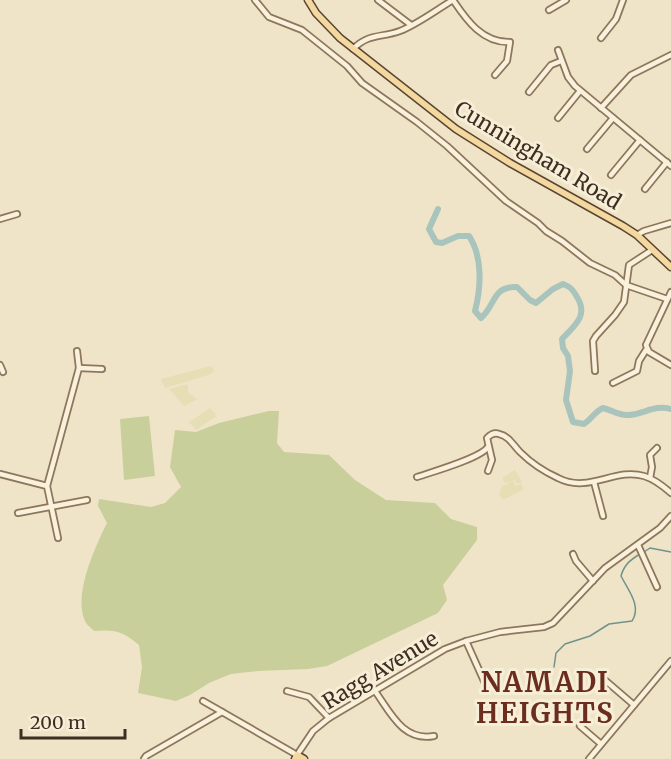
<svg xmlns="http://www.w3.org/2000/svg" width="671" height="759" viewBox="0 0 671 759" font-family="Merriweather,serif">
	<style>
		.farmland { fill: #e6deb5 }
		.green { fill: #c9cf9b }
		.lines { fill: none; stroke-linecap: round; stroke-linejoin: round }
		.stream { stroke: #6f938a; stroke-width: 1.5 }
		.river { stroke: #a9c4bc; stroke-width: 6 }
		.minor-casing { stroke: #8d765c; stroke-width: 8 }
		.major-casing { stroke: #5b4430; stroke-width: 9 }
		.minor { stroke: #faf1dc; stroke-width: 4.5 }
		.major { stroke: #f3d9a0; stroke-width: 6 }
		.labels { text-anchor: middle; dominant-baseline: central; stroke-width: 6; stroke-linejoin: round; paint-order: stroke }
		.street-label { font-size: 21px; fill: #3d2e20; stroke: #f7eed8 }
		.district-label { font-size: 27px; font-weight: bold; letter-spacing: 1.5px; fill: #6b2e1e; stroke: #f7eed8 }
	</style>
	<rect width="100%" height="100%" fill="#f0e4c8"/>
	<!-- farmland -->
	<g class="farmland">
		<polygon points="211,366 215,371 209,375 165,388 161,379"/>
		<polygon points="188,384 188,392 197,399 184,406 169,389"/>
		<polygon points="210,408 217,416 196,430 189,422"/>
		<polygon points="515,470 522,482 517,484 514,479 513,480 516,486 521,484 524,489 503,500 499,495 501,487 512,481 505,483 502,478"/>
	</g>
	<!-- green -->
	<g class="green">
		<path d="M269,411H279L277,443L284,452L329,455L355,480L386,500L435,503L451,519L477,527V540L443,585L447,600L438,613L327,666L308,669L258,671L231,674L209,683L190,695L176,701L138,693L142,667L139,645C124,632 115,629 94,631C91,628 86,624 85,621C73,595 95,547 107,523L98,506L99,499L151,507L165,503L181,487L170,467L175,430L196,432L219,423Z"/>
		<polygon points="149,416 155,476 124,480 120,419"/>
	</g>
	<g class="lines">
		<!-- stream -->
		<g class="stream">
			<polyline points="644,552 650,548 671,552"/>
			<path d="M554,667L556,653L565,644L590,636L609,624L632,621C642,606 628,590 621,576C624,565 630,560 640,554"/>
		</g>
		<!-- river -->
		<path class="river" d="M438,209L429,229L436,242L442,243L458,236H469C483,257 481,288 475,311L481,318C496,305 492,286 517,287L530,300L536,303L553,289L563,284C571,287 573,290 577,297C589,316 574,326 562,339L563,348L568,356L570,371L566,400L573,422L584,424C592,419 594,412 603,408C612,410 617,415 627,415C643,415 654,404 671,409"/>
		<!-- minor casing -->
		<g class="minor-casing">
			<g id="minor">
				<polyline points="255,0 269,17 302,30 347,66 362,83 417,122 447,146 506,201 538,223 546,231 562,241 590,263 615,275 626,285 667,299"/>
				<polyline points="378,0 411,25"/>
				<path d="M453,0C467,21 483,43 510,42L507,61L495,75"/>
				<polyline points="549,10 566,0"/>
				<polyline points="601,38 616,19 623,0"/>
				<path d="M353,49C369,33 381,38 400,31C418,24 436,10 453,0"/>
				<polyline points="558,50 568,77 575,86 671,166"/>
				<polyline points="529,92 551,65 561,61"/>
				<polyline points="601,108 631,75 671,55"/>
				<polyline points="558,118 580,91"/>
				<polyline points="587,149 613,118"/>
				<polyline points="611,175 640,140"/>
				<polyline points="645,189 667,162"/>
				<polyline points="0,219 17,214"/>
				<polyline points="637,235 644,231 671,223"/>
				<polyline points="671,292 646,345 649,352 671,365"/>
				<polyline points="0,365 3,372"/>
				<polyline points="79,368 102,369"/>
				<polyline points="595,371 593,341 596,336 615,315 624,302 629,265 652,250"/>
				<polyline points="613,383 637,371 639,361 646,350"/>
				<path d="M488,471L492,460L487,438C490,435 494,432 499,434C509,436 513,445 520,452C530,462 545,472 558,478C589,494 615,467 644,476C654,479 663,486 671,493"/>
				<polyline points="0,474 47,486"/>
				<path d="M417,477C432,472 481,458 488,447"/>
				<polyline points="650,478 652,467 650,455 657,448"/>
				<polyline points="594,482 603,516"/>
				<polyline points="18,513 87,500"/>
				<polyline points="58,538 47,486 79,368 77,351"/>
				<polyline points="638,545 657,587"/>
				<polyline points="573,554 576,561 593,581"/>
				<polyline points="466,641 488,690"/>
				<polyline points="606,681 634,705"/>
				<polyline points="287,691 309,697 329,718"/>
				<path d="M375,691C390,712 403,742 434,736"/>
				<polyline points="203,701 297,755 313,731 329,718 445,649 466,641 500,632 544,627 553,623 605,568 660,528 671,516"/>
				<polyline points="580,726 601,744"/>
				<polyline points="144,759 146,756 222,712"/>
				<polyline points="589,759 671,661"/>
			</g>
		</g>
		<!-- major casing -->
		<g class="major-casing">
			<g id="major">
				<polyline points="308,0 316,13 340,38 456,129 510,163 623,226 637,235 671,267"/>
				<polyline points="295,759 297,755 304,759"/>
			</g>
		</g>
		<!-- minor -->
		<use href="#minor" class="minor"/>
		<!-- major -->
		<use href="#major" class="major"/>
	</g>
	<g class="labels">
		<!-- street labels -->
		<g class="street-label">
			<text transform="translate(538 155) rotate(31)">Cunningham Road</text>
			<text transform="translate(380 670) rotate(-31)">Ragg Avenue</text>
		</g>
		<!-- district labels -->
		<g class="district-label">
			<text x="545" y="682">NAMADI<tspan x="545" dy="31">HEIGHTS</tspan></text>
		</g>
	</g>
	<!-- scale -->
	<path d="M21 729v9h104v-9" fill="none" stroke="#3d2e20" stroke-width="3"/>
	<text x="30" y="729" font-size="18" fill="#3d2e20" stroke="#f7eed8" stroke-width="4.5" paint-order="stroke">200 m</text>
</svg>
